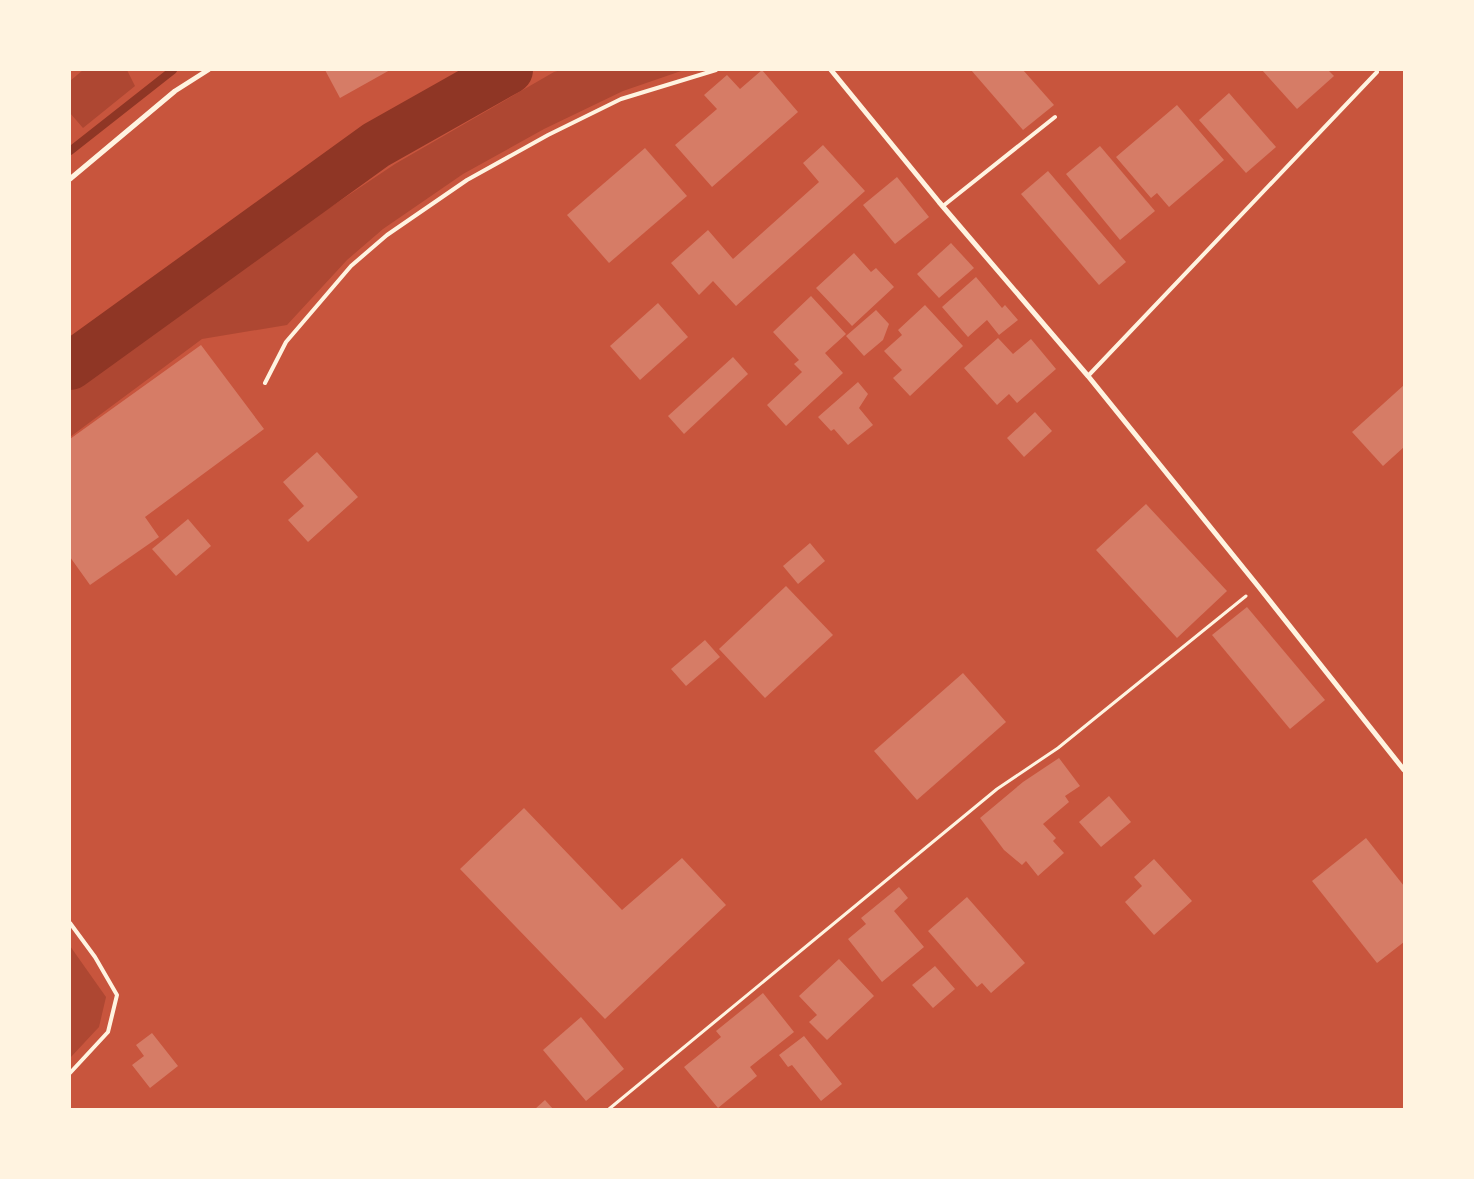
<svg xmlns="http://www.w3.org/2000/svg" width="1474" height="1179" viewBox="0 0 1474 1179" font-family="'Alegreya Sans',sans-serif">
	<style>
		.green { fill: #ae4732 }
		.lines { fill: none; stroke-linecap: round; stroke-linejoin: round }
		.stream { stroke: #8f3625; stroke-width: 8 }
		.river { stroke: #8f3625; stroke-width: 48 }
		.building { fill: #d67c66 }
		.path { stroke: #fff3e0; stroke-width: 3 }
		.service { stroke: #fff3e0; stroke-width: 4 }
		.minor { stroke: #fff3e0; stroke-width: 5 }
	</style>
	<rect width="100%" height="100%" fill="#c8553d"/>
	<!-- green -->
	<g class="green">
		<polygon points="83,70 127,70 135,86 83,128 70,113 70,81"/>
		<polygon points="561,70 684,70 623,91 544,129 463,174 383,229 347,260 287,325 202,339 70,437 70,389 208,289 395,164 554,72"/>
		<polygon points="70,946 106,997 99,1027 70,1058"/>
	</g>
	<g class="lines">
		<!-- stream -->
		<polyline class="stream" points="70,151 173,70"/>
		<!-- river -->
		<polyline class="river" points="70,366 376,145 509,70"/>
	</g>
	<!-- building -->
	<g class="building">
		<polygon points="325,70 390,70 340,98"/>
		<polygon points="762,70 798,112 712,187 675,145 717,109 704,95 727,75 740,89"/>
		<polygon points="971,70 1023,70 1054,105 1023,130"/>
		<polygon points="1262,70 1328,70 1334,76 1297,109"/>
		<polygon points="1229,93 1276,147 1246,173 1199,120"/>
		<polygon points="1177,105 1224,160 1169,207 1157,193 1151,198 1116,157"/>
		<polygon points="823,145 865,191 736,306 713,281 699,295 671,263 708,230 733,259 819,182 803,163"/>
		<polygon points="1100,146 1155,211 1120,240 1066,174"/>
		<polygon points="645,148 687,196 609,263 567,215"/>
		<polygon points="1048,171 1126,262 1099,285 1021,194"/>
		<polygon points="897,177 929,217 895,244 863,205"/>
		<polygon points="951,243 974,268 939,298 917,274"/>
		<polygon points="854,253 871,272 876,268 894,287 852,326 816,288"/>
		<polygon points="976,277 1002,308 1005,305 1018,320 999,335 987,320 968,337 942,307"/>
		<polygon points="811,296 846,334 825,353 843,373 786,426 767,405 802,372 794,364 799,360 773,332"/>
		<polygon points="658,303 688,337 640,380 610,346"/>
		<polygon points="925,305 963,346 910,396 893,378 902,370 884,351 902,335 898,330"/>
		<polygon points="876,310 889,324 883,340 864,356 846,336"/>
		<polygon points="998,338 1013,354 1031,339 1056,369 1017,403 1009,394 997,405 964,368"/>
		<polygon points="201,345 264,429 145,517 159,537 90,585 70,557 70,439"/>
		<polygon points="733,357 748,374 684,434 668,416"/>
		<polygon points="858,382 868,394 859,408 873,425 848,445 834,429 831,431 818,417"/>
		<polygon points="1404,385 1404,447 1383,466 1352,432"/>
		<polygon points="1035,412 1052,431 1024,457 1007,438"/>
		<polygon points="317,452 358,497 308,542 288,520 304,506 283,482"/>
		<polygon points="1146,504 1227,591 1177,638 1096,550"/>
		<polygon points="188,519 211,546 176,576 152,549"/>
		<polygon points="810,543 825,561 798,584 783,566"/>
		<polygon points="786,586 833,635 765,698 719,649"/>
		<polygon points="1247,607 1325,700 1290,729 1212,635"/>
		<polygon points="705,640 720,657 686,686 671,669"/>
		<polygon points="963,673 1006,722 917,800 874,751"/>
		<polygon points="1059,758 1080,786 1065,796 1069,802 1043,824 1056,838 1053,841 1064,853 1038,876 1026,861 1022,865 1004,850 980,818 1023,782"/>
		<polygon points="1109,796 1131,822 1101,847 1079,822"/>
		<polygon points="524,808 622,910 682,858 726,905 605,1019 460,869"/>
		<polygon points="1366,838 1404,886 1404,942 1377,963 1312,881"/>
		<polygon points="1154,859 1192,901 1154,935 1125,902 1142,886 1134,877"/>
		<polygon points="899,887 908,898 894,911 924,947 882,982 848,939 866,924 861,918"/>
		<polygon points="967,897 1025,963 991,993 982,983 977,987 928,931"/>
		<polygon points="839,959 874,996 827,1040 809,1022 817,1015 799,996"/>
		<polygon points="935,966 955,989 933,1008 912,985"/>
		<polygon points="763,993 794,1032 750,1067 757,1076 718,1108 684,1067 721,1037 716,1031"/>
		<polygon points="581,1017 624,1069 586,1101 543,1050"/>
		<polygon points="152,1033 178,1066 150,1088 132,1065 144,1056 136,1045"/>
		<polygon points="804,1036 842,1084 821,1101 792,1065 788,1067 779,1055"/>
		<polygon points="545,1100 553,1109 535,1109"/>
	</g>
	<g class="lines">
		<!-- path -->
		<polyline class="path" points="609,1109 997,789 1058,748 1246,596"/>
		<!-- service -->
		<g class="service">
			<polyline points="943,206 1055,117"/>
			<polyline points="1088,376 1377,72"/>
			<polyline points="265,383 286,342 351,266 387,235 467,180 548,135 621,99 716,70"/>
			<polyline points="70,923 95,957 117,995 108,1032 70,1073"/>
		</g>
		<!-- minor -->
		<g class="minor">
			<polyline points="831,70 939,202 1088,376 1258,586 1404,770"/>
			<polyline points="70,179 175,91 208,70"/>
		</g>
	</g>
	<!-- border -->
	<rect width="1474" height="1179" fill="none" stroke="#fff3e0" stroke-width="142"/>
</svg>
